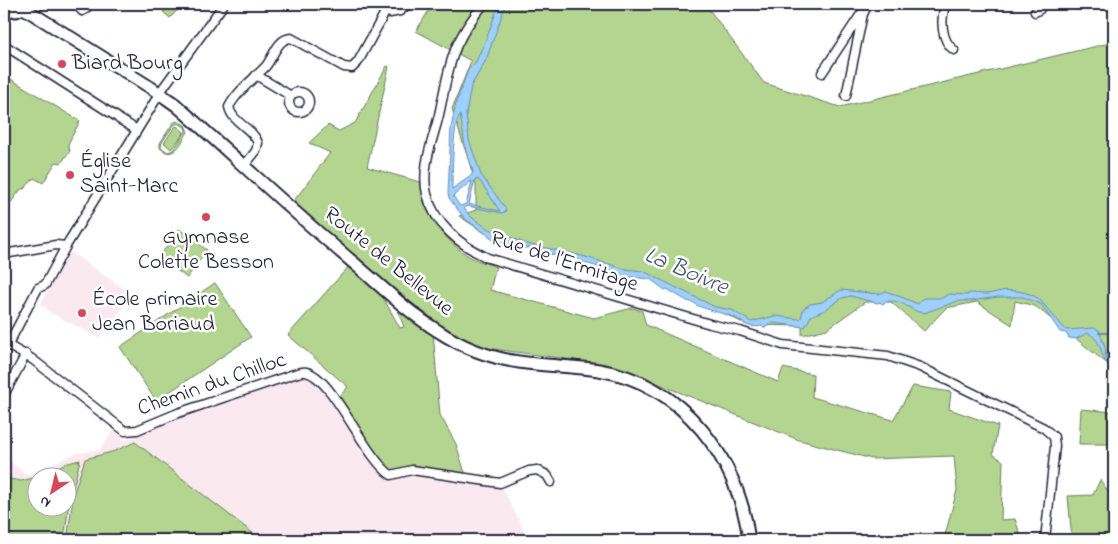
<svg xmlns="http://www.w3.org/2000/svg" width="1118" height="544" viewBox="0 0 1118 544" font-family="'Indie Flower',sans-serif">
	<style>
		.built { fill: #faeaf0; fill-rule: evenodd }
		.green { fill: #b3d58f; stroke: #6a7c65; fill-rule: evenodd }
		.water { fill: #9dd0fb; stroke: #6c8aae; fill-rule: evenodd }
		.lines { fill: none; stroke-linecap: round; stroke-linejoin: round }
		.stream { stroke: #6c8aae; stroke-width: 2 }
		.street-casing { stroke: #22223b; stroke-width: 11 }
		.secondary-casing { stroke: #22223b; stroke-width: 15 }
		.street { stroke: #fff; stroke-width: 8 }
		.secondary { stroke: #fff; stroke-width: 11 }
		.poi-dot { fill: #d1495b; stroke: #fff; stroke-width: 2 }
		.labels { text-anchor: middle; dominant-baseline: central; stroke-width: 5; stroke-linejoin: round; paint-order: stroke }
		.poi-label { font-size: 22px; fill: #22223b; stroke: #fff; text-anchor: start }
		.street-label { font-size: 22px; fill: #22223b; stroke: #fff }
		.water-label { font-size: 24px; font-style: italic; fill: #475675; stroke: #fff }
	</style>
	<rect width="100%" height="100%" fill="#fff"/>
	<filter id="ink" filterUnits="userSpaceOnUse"><feTurbulence type="fractalNoise" baseFrequency=".02" numOctaves="2"/><feDisplacementMap in="SourceGraphic" scale="10" xChannelSelector="R" yChannelSelector="G"/><feConvolveMatrix kernelMatrix="1 2 1 2 8 2 1 2 1" color-interpolation-filters="sRGB"/></filter>
	<g filter="url(#ink)">
		<!-- built -->
		<g class="built">
			<polygon points="69,251 133,295 99,338 47,311 48,309 40,305"/>
			<path d="M301,377L317,382L388,480L421,475L503,489L527,536L526,540H4V455L26,475L77,453L99,450L114,430L125,440L181,416ZM38,476H68V506H38Z"/>
		</g>
		<!-- green -->
		<g class="green">
			<polygon points="170,4 183,4 170,18 163,12"/>
			<polygon points="433,4 705,4 764,83 840,107 1114,42 1114,369 1035,306 1015,301 1012,325 977,302 946,308 924,331 891,302 865,302 827,329 802,335 802,326 747,325 644,273 494,239 459,216 476,210 476,184 452,109 471,61 416,31"/>
			<path d="M387,66L389,67L367,167L420,182C428,211 442,239 467,255C476,261 487,263 496,267L490,290L594,318L632,308L642,311L646,325L778,382L783,368L813,374L812,397L893,420L913,386L951,392L949,409L998,426L993,454L1003,461L1001,520L1015,519L1022,540H964L945,535L957,490L954,456L872,459L799,440L661,385L597,363L486,348L453,335L432,320L440,415L456,444L466,476L417,466L398,473L383,465L337,399L348,387L288,335L350,265L380,292L400,328L404,327L388,285L293,202L330,153L309,143L328,125L339,131L355,123Z"/>
			<polygon points="4,75 80,121 68,144 70,151 61,163 56,162 43,183 34,178 24,189 21,189 9,205 4,201"/>
			<path d="M177,121L185,125L188,132C181,143 174,161 160,148V143L173,123ZM178,123L185,127L186,131L173,150L168,152L161,147L162,142L174,125Z"/>
			<polygon points="177,126 183,131 184,133 171,149 164,143 175,127"/>
			<polygon points="179,229 207,250 187,278 159,257"/>
			<polygon points="215,283 251,337 156,401 120,347"/>
			<polygon points="1081,409 1114,412 1114,444 1079,444"/>
			<polygon points="135,442 262,540 67,540 74,492 85,459 115,451"/>
			<polygon points="80,460 68,509 64,540 4,540 4,478 21,481 37,477 38,506 68,506 68,476 38,476 64,464"/>
			<polygon points="1100,480 1114,499 1114,540 1072,540 1068,496 1093,495"/>
		</g>
		<!-- water -->
		<path class="water" d="M499,4H506L486,60L471,86L466,114L469,140L481,175L506,209L505,212L502,213L467,206L464,208L470,216L487,228L527,244L579,255L625,269L643,271L715,307L732,310L751,322L775,316L798,319L801,318L803,309L810,304L822,302L841,290L879,294L886,291L918,304L923,298H942L949,294L968,295L969,293C975,293 980,294 985,294C991,294 995,292 1001,291C1011,289 1030,292 1039,299L1066,330L1094,328L1099,330L1105,347L1106,359L1114,364V369C1098,362 1105,339 1087,333L1076,339L1069,338L1066,333L1060,332L1041,304L1023,297H998L971,301H958L924,313C909,312 899,294 882,304L880,302L877,303L851,296L842,298L825,310L811,316L805,327L773,323L769,324L765,328L763,326C744,329 745,321 731,316C719,312 707,310 696,305L695,303L687,301L667,289L665,290L650,279L619,276L608,270L582,262L576,258L549,254L530,248H518L499,243L464,218L449,198L448,193L451,128L456,103L468,70L475,63L485,42ZM460,115L465,145L473,172L471,176L452,189C452,175 453,123 460,115ZM477,179L480,181L500,211L469,204L475,180ZM472,181L466,204L460,206L453,196Z"/>
		<g class="lines">
			<!-- stream -->
			<polyline class="stream" points="1099,333 1114,333"/>
			<!-- street casing -->
			<g class="street-casing">
				<g id="street">
					<polyline points="76,4 82,11 86,9 87,4"/>
					<polyline points="376,4 390,13 400,11 408,4"/>
					<path d="M484,4C473,17 464,30 457,45C447,68 444,94 438,119C432,142 421,169 427,194C434,224 461,246 488,258L710,324L740,331L783,345L888,356L920,367L1044,428L1054,437L1055,446L1045,540"/>
					<path d="M946,4C940,18 941,41 954,50"/>
					<polyline points="164,5 166,4"/>
					<polyline points="1035,12 1040,9 1037,4"/>
					<polyline points="4,21 11,9"/>
					<polyline points="4,45 117,117"/>
					<polyline points="822,73 861,14"/>
					<polyline points="256,75 291,96"/>
					<circle cx="299" cy="102" r="10"/>
					<polyline points="846,96 863,14 868,4"/>
					<polyline points="119,119 137,130"/>
					<path d="M244,166L256,151L258,143C253,128 232,123 229,107C237,91 254,79 266,66C274,56 277,39 291,38L344,67L352,68L358,62L388,7"/>
					<polyline points="4,254 56,245 66,246"/>
					<path d="M4,343L32,359L125,431L137,430L178,413L291,375C296,374 301,371 306,372C333,377 364,457 391,475L412,470L500,483L529,471L537,470L547,475L551,482"/>
					<polyline points="8,345 38,288 45,285 66,246 163,88 224,4"/>
					<polyline points="4,395 26,354"/>
				</g>
			</g>
			<!-- secondary casing -->
			<g class="secondary-casing">
				<g id="secondary">
					<polyline points="8,4 11,9 16,11 21,9 24,4"/>
					<path d="M22,7L153,89L176,105C236,158 294,213 355,264C382,287 408,312 438,331C462,347 491,358 519,362C546,366 572,366 599,370C683,384 739,459 749,540"/>
				</g>
			</g>
			<!-- street -->
			<use href="#street" class="street"/>
			<!-- secondary -->
			<use href="#secondary" class="secondary"/>
		</g>
	</g>
	<!-- markers -->
	<g class="poi-dot">
		<circle cx="62" cy="64" r="5"/>
		<circle cx="70" cy="175" r="5"/>
		<circle cx="206" cy="217" r="5"/>
		<circle cx="82" cy="313" r="5"/>
	</g>
	<g class="labels">
		<!-- poi labels -->
		<g class="poi-label">
			<text x="72" y="64">Biard Bourg</text>
			<text x="80" y="162">Église<tspan x="80" dy="25">Saint-Marc</tspan></text>
			<text x="206" y="238" text-anchor="middle">Gymnase<tspan x="206" dy="25">Colette Besson</tspan></text>
			<text x="92" y="300">École primaire<tspan x="92" dy="25">Jean Boriaud</tspan></text>
		</g>
		<!-- street labels -->
		<g class="street-label">
			<text transform="translate(388 262) rotate(39)">Route de Bellevue</text>
			<text transform="translate(564 262) rotate(18)">Rue de l’Ermitage</text>
			<text transform="translate(212 385) rotate(-19)">Chemin du Chilloc</text>
		</g>
		<!-- water labels -->
		<g class="water-label">
			<text transform="translate(686 272) rotate(23)">La Boivre</text>
		</g>
	</g>
	<!-- margin -->
	<rect width="1118" height="544" fill="none" stroke="#fff" stroke-width="20"/>
	<rect x="10" y="10" width="1098" height="524" fill="none" stroke="#22223b" stroke-width="2" filter="url(#ink)"/>
	<!-- north arrow -->
	<g transform="translate(52 492) rotate(215)"><circle r="24" fill="#ffffff" stroke="#a7a7b1"/>
	<path d="M0-4L9 19L0 12L-9 19Z" fill="#d1495b"/>
	<text y="-8" font-size="14" font-weight="bold" text-anchor="middle" fill="#22223b">N</text>
	</g>
</svg>
